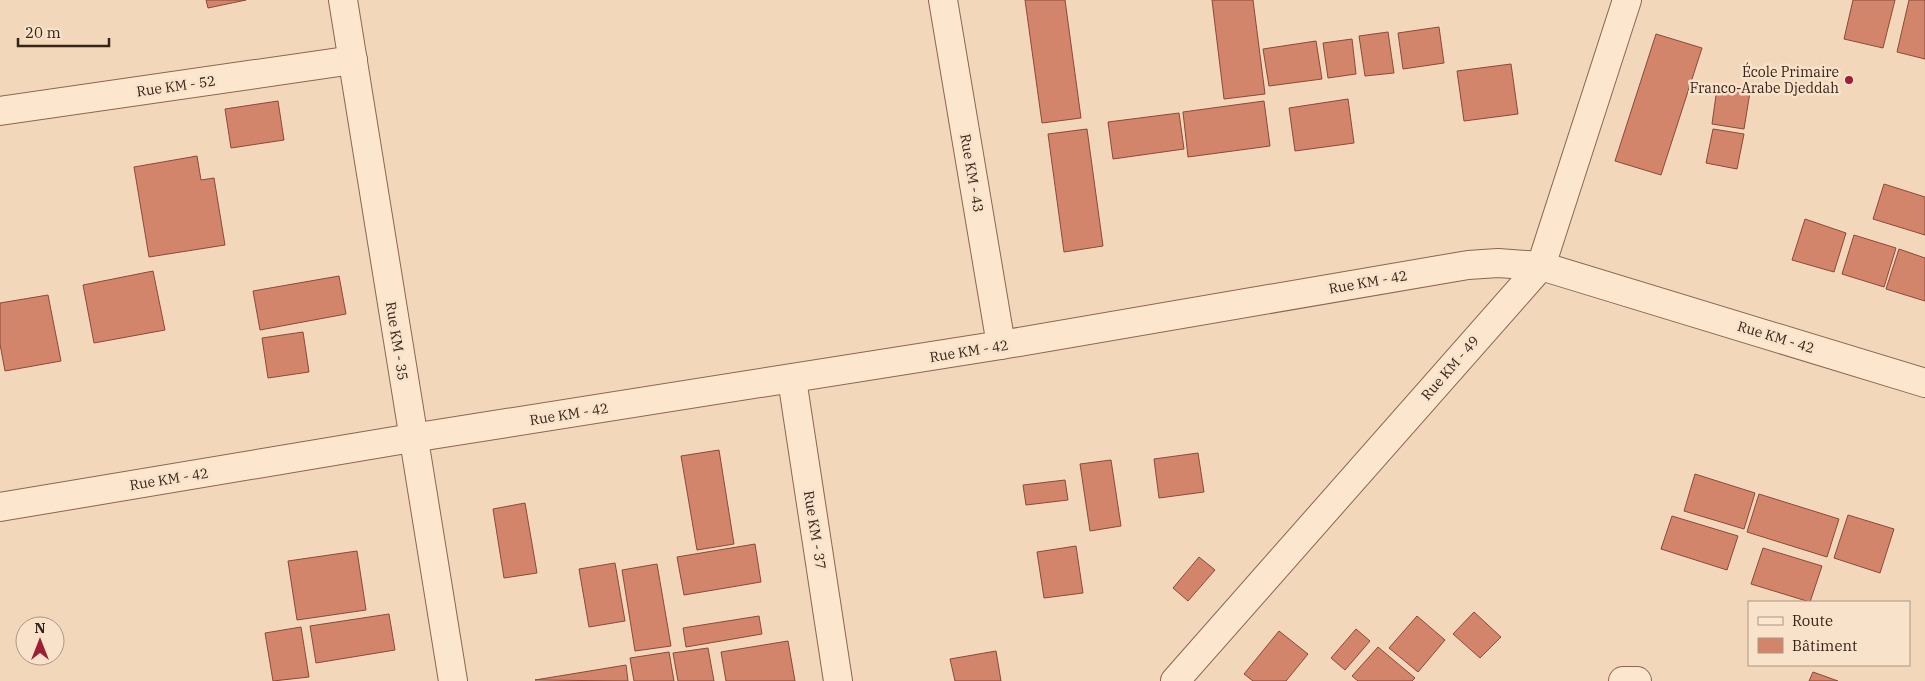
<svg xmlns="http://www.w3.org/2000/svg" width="1925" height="681" viewBox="0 0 1925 681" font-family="'IBM Plex Serif',serif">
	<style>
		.building { fill: #d3856c; stroke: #8b4937 }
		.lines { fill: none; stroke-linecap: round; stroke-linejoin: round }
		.minor-casing { stroke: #8a6653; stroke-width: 30 }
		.minor { stroke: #fce6ce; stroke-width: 28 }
		.poi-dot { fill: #9e1e35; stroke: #f8e3ca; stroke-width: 2 }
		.labels { text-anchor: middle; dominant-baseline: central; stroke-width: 5; stroke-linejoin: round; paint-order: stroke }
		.poi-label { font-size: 14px; fill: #37231a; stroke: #f8e3ca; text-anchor: end }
		.street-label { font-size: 14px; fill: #37231a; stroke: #f8e3ca }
	</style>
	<rect width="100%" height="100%" fill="#f2d7ba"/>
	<!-- building -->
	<g class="building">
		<polygon points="206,0 246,0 208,8"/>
		<polygon points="1025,0 1065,0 1081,118 1042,123"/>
		<polygon points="1212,0 1253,0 1265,94 1224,99"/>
		<polygon points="1853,0 1895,0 1883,48 1844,39"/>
		<polygon points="1909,0 1925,0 1925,59 1897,52"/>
		<polygon points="1439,27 1444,63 1403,69 1398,33"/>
		<polygon points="1388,32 1394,73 1365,76 1359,36"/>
		<polygon points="1656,34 1702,48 1661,175 1615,161"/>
		<polygon points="1352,39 1356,74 1328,78 1323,43"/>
		<polygon points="1316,41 1322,79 1269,86 1263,49"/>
		<polygon points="1511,64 1518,114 1464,121 1457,71"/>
		<polygon points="1717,88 1750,92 1744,129 1712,124"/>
		<polygon points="1348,99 1354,143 1295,151 1289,108"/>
		<polygon points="278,101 284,140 231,148 225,109"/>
		<polygon points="1264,101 1270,146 1188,157 1183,112"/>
		<polygon points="1179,113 1184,149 1113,159 1108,122"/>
		<polygon points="1087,129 1103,246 1064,252 1048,134"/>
		<polygon points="1713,129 1744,134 1737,169 1706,163"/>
		<polygon points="197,156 201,180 214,178 225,245 149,257 134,167"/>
		<polygon points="1884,184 1925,197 1925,235 1873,219"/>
		<polygon points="1805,219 1846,233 1834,272 1792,260"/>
		<polygon points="1854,235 1896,248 1884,287 1842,274"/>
		<polygon points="1899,249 1925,258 1925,301 1886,289"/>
		<polygon points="153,271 165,330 94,343 83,285"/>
		<polygon points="339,276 346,314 260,330 253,291"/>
		<polygon points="48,295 61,361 5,371 0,344 0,303"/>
		<polygon points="303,332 309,372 268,378 262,338"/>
		<polygon points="719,450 734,544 697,550 681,456"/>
		<polygon points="1198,453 1204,492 1159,498 1154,459"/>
		<polygon points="1111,460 1121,526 1090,531 1080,464"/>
		<polygon points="1695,474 1755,493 1744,529 1684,511"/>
		<polygon points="1065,480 1068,500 1026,505 1023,485"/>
		<polygon points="1759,494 1839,519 1827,557 1747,532"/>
		<polygon points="525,503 537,573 504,578 493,509"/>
		<polygon points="1848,515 1894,529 1880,573 1834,558"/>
		<polygon points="1672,516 1738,536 1727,570 1661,549"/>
		<polygon points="755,544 761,582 684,595 677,557"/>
		<polygon points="1076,546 1083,593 1044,598 1037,552"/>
		<polygon points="1763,548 1822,566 1810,602 1751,584"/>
		<polygon points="357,551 366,610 297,620 288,561"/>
		<polygon points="1199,557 1215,570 1188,601 1173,588"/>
		<polygon points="615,563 625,621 589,627 579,569"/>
		<polygon points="657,564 671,646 635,651 622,570"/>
		<polygon points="1474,612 1501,637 1480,658 1453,634"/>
		<polygon points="389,614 395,650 316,663 310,626"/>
		<polygon points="759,616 762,634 686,647 683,628"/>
		<polygon points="1417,616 1445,640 1418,672 1389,648"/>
		<polygon points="301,627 309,677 273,681 265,633"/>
		<polygon points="1356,629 1370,641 1345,670 1331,658"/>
		<polygon points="1279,631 1308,654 1286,681 1253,681 1244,674"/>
		<polygon points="788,641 795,681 726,681 721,652"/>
		<polygon points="1378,647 1415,678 1412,681 1358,681 1352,676"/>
		<polygon points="708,648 714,681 678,681 673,653"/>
		<polygon points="996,651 1001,681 955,681 950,659"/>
		<polygon points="669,652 674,681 634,681 630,658"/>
		<polygon points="626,665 628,681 535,680"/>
		<polygon points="1813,672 1838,681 1809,681"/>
	</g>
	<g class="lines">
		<!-- minor casing -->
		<g class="minor-casing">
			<g id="minor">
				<polyline points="343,0 453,681"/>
				<polyline points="943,0 1001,345"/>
				<polyline points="0,111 353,60"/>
				<polyline points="792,379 838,681"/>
				<polyline points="0,507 412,438 1001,345 1468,265 1498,263 1541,266 1925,383"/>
				<polyline points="1175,681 1541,266 1627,0"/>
				<polyline points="1623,681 1637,681"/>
			</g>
		</g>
		<!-- minor -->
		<use href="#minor" class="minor"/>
	</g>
	<!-- markers -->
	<circle class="poi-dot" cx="1849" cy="80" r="5"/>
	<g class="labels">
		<!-- poi labels -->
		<g class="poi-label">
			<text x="1839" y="72">École Primaire<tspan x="1839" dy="16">Franco-Arabe Djeddah</tspan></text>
		</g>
		<!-- street labels -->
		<g class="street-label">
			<text transform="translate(176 86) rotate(-8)">Rue KM - 52</text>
			<text transform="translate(972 173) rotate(80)">Rue KM - 43</text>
			<text transform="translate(1368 282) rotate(-10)">Rue KM - 42</text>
			<text transform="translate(1776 337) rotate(17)">Rue KM - 42</text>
			<text transform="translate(397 341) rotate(81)">Rue KM - 35</text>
			<text transform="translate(969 351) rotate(-9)">Rue KM - 42</text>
			<text transform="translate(1450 368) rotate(-49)">Rue KM - 49</text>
			<text transform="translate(569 414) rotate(-9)">Rue KM - 42</text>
			<text transform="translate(169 479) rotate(-9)">Rue KM - 42</text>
			<text transform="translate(815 530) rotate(81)">Rue KM - 37</text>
		</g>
	</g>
	<!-- legend -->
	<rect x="1748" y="601" width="162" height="65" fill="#f8e3ca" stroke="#ab9684"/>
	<rect x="1758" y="617" width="25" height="8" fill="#fce6ce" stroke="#ab9684"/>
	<text x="1792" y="626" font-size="15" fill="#37231a">Route</text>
	<rect x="1758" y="638" width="25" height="15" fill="#d3856c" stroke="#ab9684"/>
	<text x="1792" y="651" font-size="15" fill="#37231a">Bâtiment</text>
	<!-- north arrow -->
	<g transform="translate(40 641)"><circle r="24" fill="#f8e3ca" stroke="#ab9684"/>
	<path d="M0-4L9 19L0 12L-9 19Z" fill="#9e1e35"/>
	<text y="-8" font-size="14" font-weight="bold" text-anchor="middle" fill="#37231a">N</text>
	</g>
	<!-- scale -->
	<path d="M18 38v8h91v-8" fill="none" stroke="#37231a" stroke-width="2.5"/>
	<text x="25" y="38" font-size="15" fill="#37231a" stroke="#f8e3ca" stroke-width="4" paint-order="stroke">20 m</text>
</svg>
